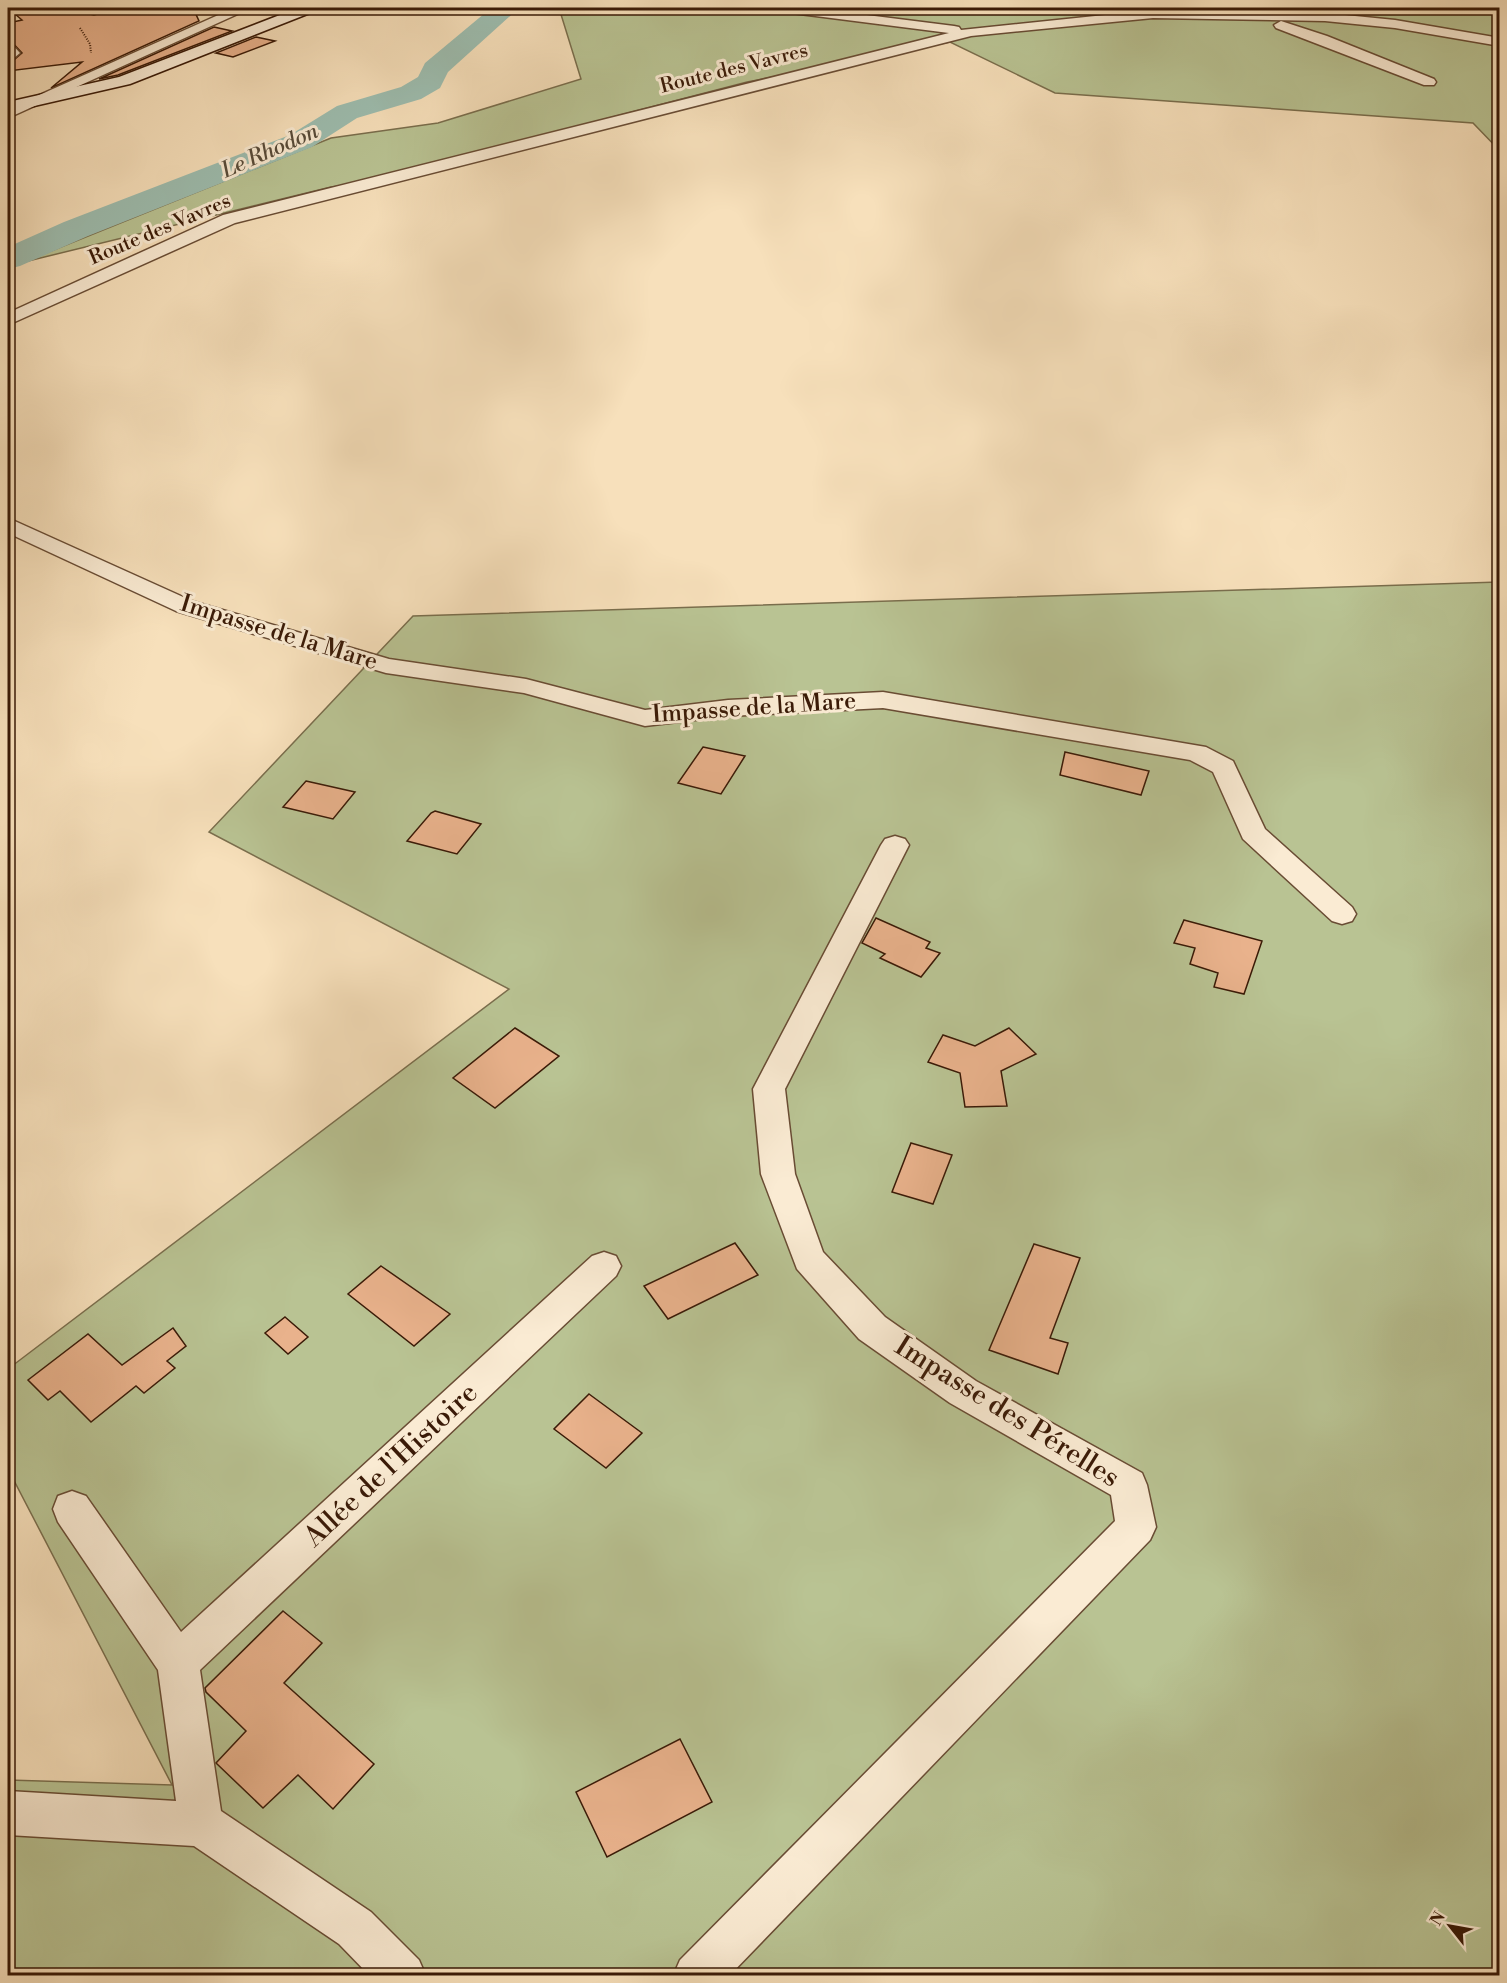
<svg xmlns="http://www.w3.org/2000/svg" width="1507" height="1983" viewBox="0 0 1507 1983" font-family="'Libre Bodoni',serif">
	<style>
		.green { fill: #b9c393; stroke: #7a6e4d; stroke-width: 1.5 }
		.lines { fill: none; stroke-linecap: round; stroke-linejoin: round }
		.river { fill: #9dbdaf; fill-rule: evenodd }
		.building { fill: #e9b28c; stroke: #3a1a07; stroke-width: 1.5 }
		.service-casing { stroke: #694c34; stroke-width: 3 }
		.minor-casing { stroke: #694c34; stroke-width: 3 }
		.secondary-casing { stroke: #3a1a07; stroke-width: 3 }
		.path { stroke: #3a1a07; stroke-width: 2; stroke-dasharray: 1 1.5; stroke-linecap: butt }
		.service { fill: #faebd3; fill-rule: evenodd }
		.minor { fill: #faebd3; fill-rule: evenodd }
		.secondary { fill: #faebd3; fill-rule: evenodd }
		.labels { text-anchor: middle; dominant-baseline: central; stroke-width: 6; stroke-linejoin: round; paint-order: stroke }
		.far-street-label { font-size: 20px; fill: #3a1a07; stroke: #faebd3 }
		.far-water-label { font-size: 22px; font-style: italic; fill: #584b39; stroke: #faebd3 }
		.street-label { font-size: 24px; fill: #3a1a07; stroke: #faebd3 }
		.near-street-label { font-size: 28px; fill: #3a1a07; stroke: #faebd3 }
	</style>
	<rect width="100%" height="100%" fill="#f7e0bb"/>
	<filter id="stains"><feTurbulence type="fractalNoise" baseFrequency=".00333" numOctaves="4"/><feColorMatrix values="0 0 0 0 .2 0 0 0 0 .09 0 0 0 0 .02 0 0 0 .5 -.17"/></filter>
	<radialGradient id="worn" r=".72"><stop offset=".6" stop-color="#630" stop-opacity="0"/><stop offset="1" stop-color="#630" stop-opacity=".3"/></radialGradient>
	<!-- green -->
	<g class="green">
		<polygon points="559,8 1499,8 1499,150 1473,123 1055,93 950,42 747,82 356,184 331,187 24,262 331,138 438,123 581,79"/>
		<polygon points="1499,582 1499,1975 8,1975 8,1780 172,1785 8,1469 8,1369 509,989 209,832 413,616"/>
	</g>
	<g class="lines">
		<!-- river -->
		<polygon class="river" points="491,8 519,8 448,72 440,88 421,99 357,118 312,147 88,236 20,266 8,269 8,247 64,222 290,135 337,106 401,87 418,77 425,63"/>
	</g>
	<!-- building -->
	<g class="building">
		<polygon points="8,8 78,8 82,12 94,15 105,12 109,8 193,8 199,21 51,88 82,62 8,71 8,65 22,53 8,38 8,23 22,20"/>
		<polygon points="214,27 232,31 118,75 99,79"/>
		<polygon points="256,37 275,41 233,57 216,53"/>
		<polygon points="703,747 745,756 721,794 678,783"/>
		<polygon points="1065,752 1149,771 1141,795 1060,775"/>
		<polygon points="306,781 355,792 333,819 283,807"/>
		<polygon points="435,811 481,824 457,854 407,841 431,813"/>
		<polygon points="876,918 930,942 926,948 940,953 921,977 880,958 885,954 862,943"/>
		<polygon points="1184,920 1262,941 1244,994 1214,987 1218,973 1190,964 1195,948 1174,943"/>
		<polygon points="515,1028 559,1056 495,1108 453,1078"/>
		<polygon points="1009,1028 1036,1054 1001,1071 1007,1106 965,1107 960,1073 928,1062 943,1035 975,1046"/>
		<polygon points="911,1143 952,1155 933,1204 892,1192"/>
		<polygon points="735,1243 758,1275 668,1319 644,1286"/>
		<polygon points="1034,1244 1080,1258 1050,1338 1068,1343 1058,1374 989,1350"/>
		<polygon points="381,1266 450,1314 414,1346 348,1294"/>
		<polygon points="285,1317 308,1337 288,1354 265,1333"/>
		<polygon points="173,1328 186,1346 167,1361 175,1368 144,1393 136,1386 91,1422 60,1391 48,1400 28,1380 88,1334 122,1365"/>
		<polygon points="589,1394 642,1433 606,1468 554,1429"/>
		<polygon points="283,1611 322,1643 284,1683 374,1764 333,1809 298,1775 263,1808 216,1763 246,1731 206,1692 205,1688"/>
		<polygon points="680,1739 712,1802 607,1857 576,1792"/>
	</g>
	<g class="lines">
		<!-- service casing -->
		<g class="service-casing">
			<polygon id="service" points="8,40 20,53 8,63 8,57 12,53 8,46"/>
		</g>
		<!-- minor casing -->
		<g class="minor-casing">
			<g id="minor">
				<path d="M80,8H107C101,14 86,14 80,8Z"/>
				<polygon points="234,8 251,8 8,118 8,109"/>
				<polygon points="777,8 811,8 954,26 959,27 961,30 1153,10 1325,13 1395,20 1500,38 1500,46 1395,28 1325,21 1153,18 971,36 235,223 8,325 8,313 223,215 949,33 784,12"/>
				<polygon points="1281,21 1327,36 1434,79 1436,82 1434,85 1424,85 1276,28 1274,25"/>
				<polygon points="8,518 192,601 389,659 526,679 645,710 728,700 883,692 1206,747 1233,761 1265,829 1352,907 1356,914 1352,921 1342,924 1332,921 1243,839 1213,772 1190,760 883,708 728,716 645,726 524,693 386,673 176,611 8,533"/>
				<polygon points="895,836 905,839 909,845 785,1089 795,1174 823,1252 885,1317 976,1381 1142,1473 1147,1485 1156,1527 1150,1540 729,1976 673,1976 680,1960 1115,1521 1111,1495 950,1403 859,1339 797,1269 761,1174 753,1089 881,845 885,839"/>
				<polygon points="604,1252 616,1256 621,1266 616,1276 200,1670 221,1811 371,1912 419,1960 426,1976 370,1976 339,1944 194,1846 8,1835 8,1791 176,1801 158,1670 58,1522 53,1509 58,1496 72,1491 86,1496 181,1632 592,1256"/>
			</g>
		</g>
		<!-- secondary casing -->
		<g class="secondary-casing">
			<polygon id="secondary" points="298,8 317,8 315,11 130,84 8,112 8,102 119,77"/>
		</g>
		<!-- path -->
		<polyline class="path" points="80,28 90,44 91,53"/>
		<!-- service -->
		<use href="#service" class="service"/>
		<!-- minor -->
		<use href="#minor" class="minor"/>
		<!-- secondary -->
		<use href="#secondary" class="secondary"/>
	</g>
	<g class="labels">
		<!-- far-street labels -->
		<g class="far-street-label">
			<text transform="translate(734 69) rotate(-14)">Route des Vavres</text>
			<text transform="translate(160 230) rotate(-23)">Route des Vavres</text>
		</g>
		<!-- far-water labels -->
		<g class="far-water-label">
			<text transform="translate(270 151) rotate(-24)">Le Rhodon</text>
		</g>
		<!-- street labels -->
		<g class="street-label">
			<text transform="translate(279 633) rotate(17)">Impasse de la Mare</text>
			<text transform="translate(754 708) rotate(-4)">Impasse de la Mare</text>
		</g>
		<!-- near-street labels -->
		<g class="near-street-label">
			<text transform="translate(1007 1412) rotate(32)">Impasse des Pérelles</text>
			<text transform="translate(391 1465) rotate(-43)">Allée de l'Histoire</text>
		</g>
	</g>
	<!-- margin -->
	<rect width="1507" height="1983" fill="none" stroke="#f7e0bb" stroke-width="30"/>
	<rect x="9" y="9" width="1489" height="1965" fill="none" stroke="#3a1a07" stroke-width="3"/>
	<rect x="15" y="15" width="1477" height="1953" fill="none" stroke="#3a1a07" stroke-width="1.5"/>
	<!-- north arrow -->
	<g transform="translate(1450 1926) rotate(301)" stroke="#faebd3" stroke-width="4.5" paint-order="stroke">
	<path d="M0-4.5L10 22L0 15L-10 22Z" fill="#3a1a07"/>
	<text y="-9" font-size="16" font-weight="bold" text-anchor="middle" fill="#3a1a07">N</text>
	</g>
	<rect width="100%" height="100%" filter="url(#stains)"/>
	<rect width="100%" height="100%" fill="url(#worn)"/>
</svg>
